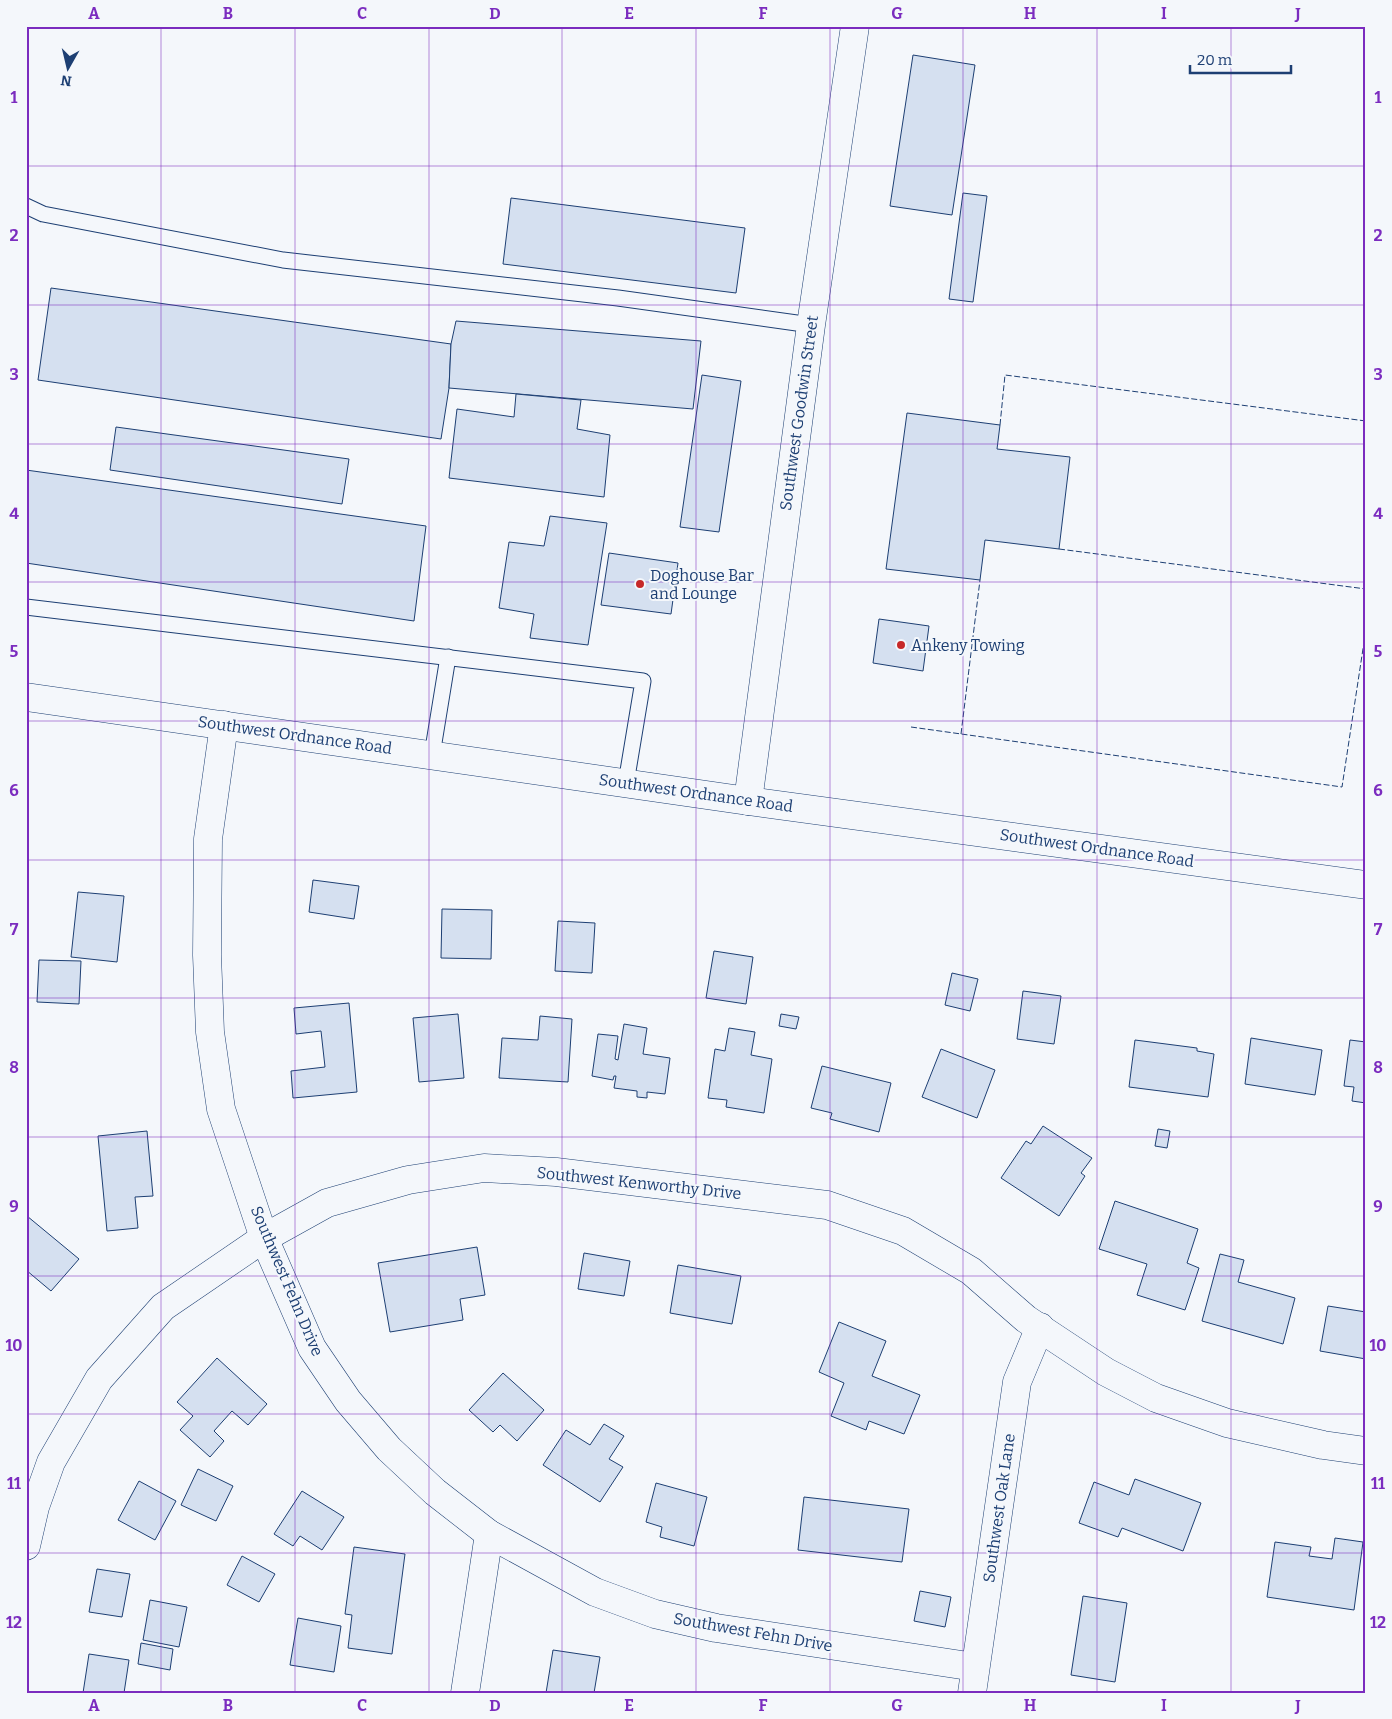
<svg xmlns="http://www.w3.org/2000/svg" width="1392" height="1719" viewBox="0 0 1392 1719" font-family="Bitter,serif">
	<style>
		.building { fill: #d5e0f0; stroke: #1d3f73 }
		.lines { fill: none; stroke-linecap: round; stroke-linejoin: round }
		.service-casing { stroke: #1d3f73; stroke-width: 17 }
		.minor-casing { stroke: #1d3f73; stroke-width: 29 }
		.tertiary-casing { stroke: #1d3f73; stroke-width: 29 }
		.service { stroke: #f4f7fb; stroke-width: 15 }
		.minor { stroke: #f4f7fb; stroke-width: 28 }
		.tertiary { stroke: #f4f7fb; stroke-width: 28 }
		.fence { stroke: #1d3f73; stroke-width: 1; stroke-dasharray: 6 2.5; stroke-linecap: butt }
		.grid { fill: none; stroke: #7b2cbf; stroke-width: 1; stroke-opacity: 0.55 }
		.poi-dot { fill: #c62828; stroke: #f4f7fb; stroke-width: 2 }
		.labels { text-anchor: middle; dominant-baseline: central; stroke-width: 4; stroke-linejoin: round; paint-order: stroke }
		.street-label { font-size: 16px; fill: #1d3f73; stroke: #f4f7fb }
		.poi-label { font-size: 16px; fill: #1d3f73; stroke: #f4f7fb; text-anchor: start }
		.neatline { fill: none; stroke: #7b2cbf; stroke-width: 2 }
		.grid-label { font-size: 16px; text-anchor: middle; font-weight: bold; fill: #7b2cbf }
	</style>
	<rect width="100%" height="100%" fill="#f4f7fb"/>
	<!-- building -->
	<g class="building">
		<polygon points="913,55 975,65 952,215 890,206"/>
		<polygon points="963,193 987,196 973,302 949,299"/>
		<polygon points="511,198 745,228 736,293 503,264"/>
		<polygon points="51,288 451,344 449,388 441,439 38,380"/>
		<polygon points="456,321 701,341 693,409 449,388 451,344"/>
		<polygon points="702,375 741,381 719,532 680,527"/>
		<polygon points="516,394 581,400 577,429 610,435 604,497 449,478 457,409 514,417"/>
		<polygon points="907,413 1000,425 997,449 1070,457 1059,549 985,540 980,580 886,569"/>
		<polygon points="116,427 349,459 342,504 110,470"/>
		<polygon points="26,470 426,526 414,621 26,563"/>
		<polygon points="550,516 607,523 588,645 530,638 534,614 499,608 509,542 544,546"/>
		<polygon points="609,553 678,563 671,614 601,605"/>
		<polygon points="879,619 929,626 923,671 873,663"/>
		<polygon points="313,880 359,886 354,919 309,912"/>
		<polygon points="78,892 124,896 117,962 71,957"/>
		<polygon points="442,909 492,910 491,959 441,958"/>
		<polygon points="558,921 595,923 592,973 555,971"/>
		<polygon points="714,951 753,957 746,1004 706,998"/>
		<polygon points="39,960 81,961 79,1004 37,1002"/>
		<polygon points="952,973 978,979 970,1011 945,1005"/>
		<polygon points="1023,991 1061,996 1054,1044 1017,1039"/>
		<polygon points="349,1003 357,1092 293,1098 291,1071 325,1067 321,1031 296,1034 294,1008"/>
		<polygon points="458,1014 464,1078 419,1082 413,1018"/>
		<polygon points="781,1014 799,1017 796,1029 779,1026"/>
		<polygon points="540,1016 572,1019 568,1082 499,1078 502,1038 538,1040"/>
		<polygon points="624,1024 647,1028 643,1054 670,1058 665,1094 647,1092 647,1098 637,1097 637,1091 614,1088 616,1076 614,1076 613,1080 592,1076 598,1034 618,1036 615,1059 618,1060"/>
		<polygon points="729,1028 755,1032 751,1055 772,1059 764,1113 726,1107 727,1100 708,1098 715,1049 725,1051"/>
		<polygon points="1251,1038 1322,1050 1315,1095 1245,1084"/>
		<polygon points="1135,1040 1197,1048 1197,1051 1214,1054 1208,1097 1129,1087"/>
		<polygon points="1350,1040 1366,1042 1366,1103 1352,1101 1354,1087 1344,1086"/>
		<polygon points="941,1049 995,1070 977,1118 922,1097"/>
		<polygon points="822,1066 891,1083 879,1132 830,1119 832,1113 811,1108"/>
		<polygon points="1043,1126 1092,1158 1081,1173 1085,1176 1059,1216 1001,1178 1026,1141 1031,1144"/>
		<polygon points="1158,1129 1170,1131 1167,1148 1155,1146"/>
		<polygon points="147,1131 153,1196 135,1197 138,1228 107,1231 98,1136"/>
		<polygon points="1115,1201 1198,1229 1187,1263 1199,1268 1185,1310 1137,1295 1147,1264 1099,1249"/>
		<polygon points="27,1216 79,1259 51,1291 26,1270"/>
		<polygon points="477,1247 485,1295 460,1299 463,1320 390,1332 378,1263"/>
		<polygon points="584,1253 630,1261 624,1296 578,1289"/>
		<polygon points="1220,1254 1244,1260 1238,1282 1295,1298 1283,1344 1202,1321"/>
		<polygon points="678,1265 741,1276 732,1324 670,1313"/>
		<polygon points="1328,1306 1366,1312 1366,1359 1320,1351"/>
		<polygon points="839,1322 886,1341 872,1376 920,1395 904,1434 869,1421 866,1430 831,1416 844,1383 819,1372"/>
		<polygon points="217,1358 267,1404 248,1425 232,1411 214,1431 224,1441 210,1457 180,1430 193,1416 177,1402"/>
		<polygon points="503,1373 544,1410 517,1441 500,1425 493,1432 469,1410"/>
		<polygon points="604,1424 624,1436 609,1459 623,1467 600,1502 543,1465 566,1430 590,1445"/>
		<polygon points="198,1469 233,1486 216,1521 181,1505"/>
		<polygon points="1135,1479 1201,1503 1183,1551 1122,1528 1118,1537 1079,1523 1094,1482 1129,1495"/>
		<polygon points="139,1481 176,1501 155,1540 118,1520"/>
		<polygon points="656,1483 707,1497 694,1546 660,1537 662,1527 646,1522"/>
		<polygon points="302,1491 344,1517 322,1550 300,1536 293,1546 274,1534"/>
		<polygon points="804,1497 909,1509 902,1562 798,1550"/>
		<polygon points="1335,1538 1363,1542 1354,1610 1267,1597 1275,1542 1311,1547 1309,1556 1332,1559"/>
		<polygon points="354,1547 405,1554 392,1654 348,1648 352,1615 345,1614"/>
		<polygon points="242,1556 275,1574 259,1602 227,1585"/>
		<polygon points="97,1569 130,1574 122,1617 89,1612"/>
		<polygon points="920,1591 951,1597 945,1627 914,1621"/>
		<polygon points="1083,1596 1127,1603 1115,1682 1071,1675"/>
		<polygon points="150,1600 187,1607 179,1647 143,1640"/>
		<polygon points="298,1618 341,1626 334,1672 290,1665"/>
		<polygon points="141,1643 173,1649 170,1670 138,1664"/>
		<polygon points="553,1650 600,1657 594,1693 546,1693"/>
		<polygon points="89,1654 129,1660 124,1693 83,1693"/>
	</g>
	<g class="lines">
		<!-- service casing -->
		<g class="service-casing">
			<g id="service">
				<polyline points="26,206 43,214 283,260 618,298 811,325"/>
				<polyline points="26,607 643,681 626,783"/>
				<polyline points="432,755 448,657"/>
			</g>
		</g>
		<!-- minor casing -->
		<g class="minor-casing">
			<g id="minor">
				<polyline points="224,725 208,839 207,955 210,1032 221,1109 264,1238 312,1348 348,1401 389,1449 435,1492 489,1534 595,1592 655,1614 716,1628 975,1667"/>
				<polyline points="748,801 811,325 855,26"/>
				<polyline points="26,1546 35,1507 51,1462 99,1379 163,1307 264,1238 327,1203 408,1180 484,1168 556,1172 827,1205 903,1231 971,1271 1026,1319 1106,1372 1156,1398 1227,1423 1323,1445 1366,1451"/>
				<polyline points="465,1693 489,1534"/>
				<polyline points="972,1693 1017,1382 1040,1327"/>
			</g>
		</g>
		<!-- tertiary casing -->
		<g class="tertiary-casing">
			<polyline id="tertiary" points="26,697 748,801 1366,885"/>
		</g>
		<!-- service -->
		<use href="#service" class="service"/>
		<!-- minor -->
		<use href="#minor" class="minor"/>
		<!-- tertiary -->
		<use href="#tertiary" class="tertiary"/>
		<!-- fence -->
		<g class="fence">
			<polyline points="1000,425 1005,375 1366,421"/>
			<polyline points="1059,549 1366,589"/>
			<polyline points="911,727 1342,787 1366,629"/>
			<polyline points="961,734 980,580"/>
		</g>
	</g>
	<!-- grid -->
	<path class="grid" d="M161,26V1693M295,26V1693M429,26V1693M562,26V1693M696,26V1693M830,26V1693M963,26V1693M1097,26V1693M1231,26V1693M26,166H1366M26,305H1366M26,444H1366M26,582H1366M26,721H1366M26,860H1366M26,998H1366M26,1137H1366M26,1276H1366M26,1414H1366M26,1553H1366"/>
	<!-- markers -->
	<g class="poi-dot">
		<circle cx="640" cy="584" r="5"/>
		<circle cx="901" cy="645" r="5"/>
	</g>
	<g class="labels">
		<!-- street labels -->
		<g class="street-label">
			<text transform="translate(799 413) rotate(-82)">Southwest Goodwin Street</text>
			<text transform="translate(295 735) rotate(8)">Southwest Ordnance Road</text>
			<text transform="translate(696 793) rotate(8)">Southwest Ordnance Road</text>
			<text transform="translate(1097 848) rotate(8)">Southwest Ordnance Road</text>
			<text transform="translate(639 1183) rotate(6)">Southwest Kenworthy Drive</text>
			<text transform="translate(287 1281) rotate(67)">Southwest Fehn Drive</text>
			<text transform="translate(999 1508) rotate(-82)">Southwest Oak Lane</text>
			<text transform="translate(753 1632) rotate(10)">Southwest Fehn Drive</text>
		</g>
		<!-- poi labels -->
		<g class="poi-label">
			<text x="650" y="575">Doghouse Bar<tspan x="650" dy="18">and Lounge</tspan></text>
			<text x="911" y="645">Ankeny Towing</text>
		</g>
	</g>
	<!-- border -->
	<rect width="1392" height="1719" fill="none" stroke="#f4f7fb" stroke-width="55"/>
	<!-- north arrow -->
	<g transform="translate(68 68) rotate(188)" stroke="#f4f7fb" stroke-width="4" paint-order="stroke">
	<path d="M0-4L9 19L0 12L-9 19Z" fill="#1d3f73"/>
	<text y="-8" font-size="14" font-weight="bold" text-anchor="middle" fill="#1d3f73">N</text>
	</g>
	<!-- scale -->
	<path d="M1190 65v8h101v-8" fill="none" stroke="#1d3f73" stroke-width="2.5"/>
	<text x="1197" y="65" font-size="15" fill="#1d3f73" stroke="#f4f7fb" stroke-width="4" paint-order="stroke">20 m</text>
	<rect x="28" y="28" width="1336" height="1664" class="neatline"/>
	<g class="grid-label">
		<text x="94" y="19">A</text>
		<text x="228" y="19">B</text>
		<text x="362" y="19">C</text>
		<text x="495" y="19">D</text>
		<text x="629" y="19">E</text>
		<text x="763" y="19">F</text>
		<text x="897" y="19">G</text>
		<text x="1030" y="19">H</text>
		<text x="1164" y="19">I</text>
		<text x="1298" y="19">J</text>
		<text x="14" y="103">1</text>
		<text x="1378" y="103">1</text>
		<text x="14" y="241">2</text>
		<text x="1378" y="241">2</text>
		<text x="14" y="380">3</text>
		<text x="1378" y="380">3</text>
		<text x="14" y="519">4</text>
		<text x="1378" y="519">4</text>
		<text x="14" y="657">5</text>
		<text x="1378" y="657">5</text>
		<text x="14" y="796">6</text>
		<text x="1378" y="796">6</text>
		<text x="14" y="935">7</text>
		<text x="1378" y="935">7</text>
		<text x="14" y="1073">8</text>
		<text x="1378" y="1073">8</text>
		<text x="14" y="1212">9</text>
		<text x="1378" y="1212">9</text>
		<text x="14" y="1351">10</text>
		<text x="1378" y="1351">10</text>
		<text x="14" y="1489">11</text>
		<text x="1378" y="1489">11</text>
		<text x="14" y="1628">12</text>
		<text x="1378" y="1628">12</text>
		<text x="94" y="1711">A</text>
		<text x="228" y="1711">B</text>
		<text x="362" y="1711">C</text>
		<text x="495" y="1711">D</text>
		<text x="629" y="1711">E</text>
		<text x="763" y="1711">F</text>
		<text x="897" y="1711">G</text>
		<text x="1030" y="1711">H</text>
		<text x="1164" y="1711">I</text>
		<text x="1298" y="1711">J</text>
	</g>
</svg>
